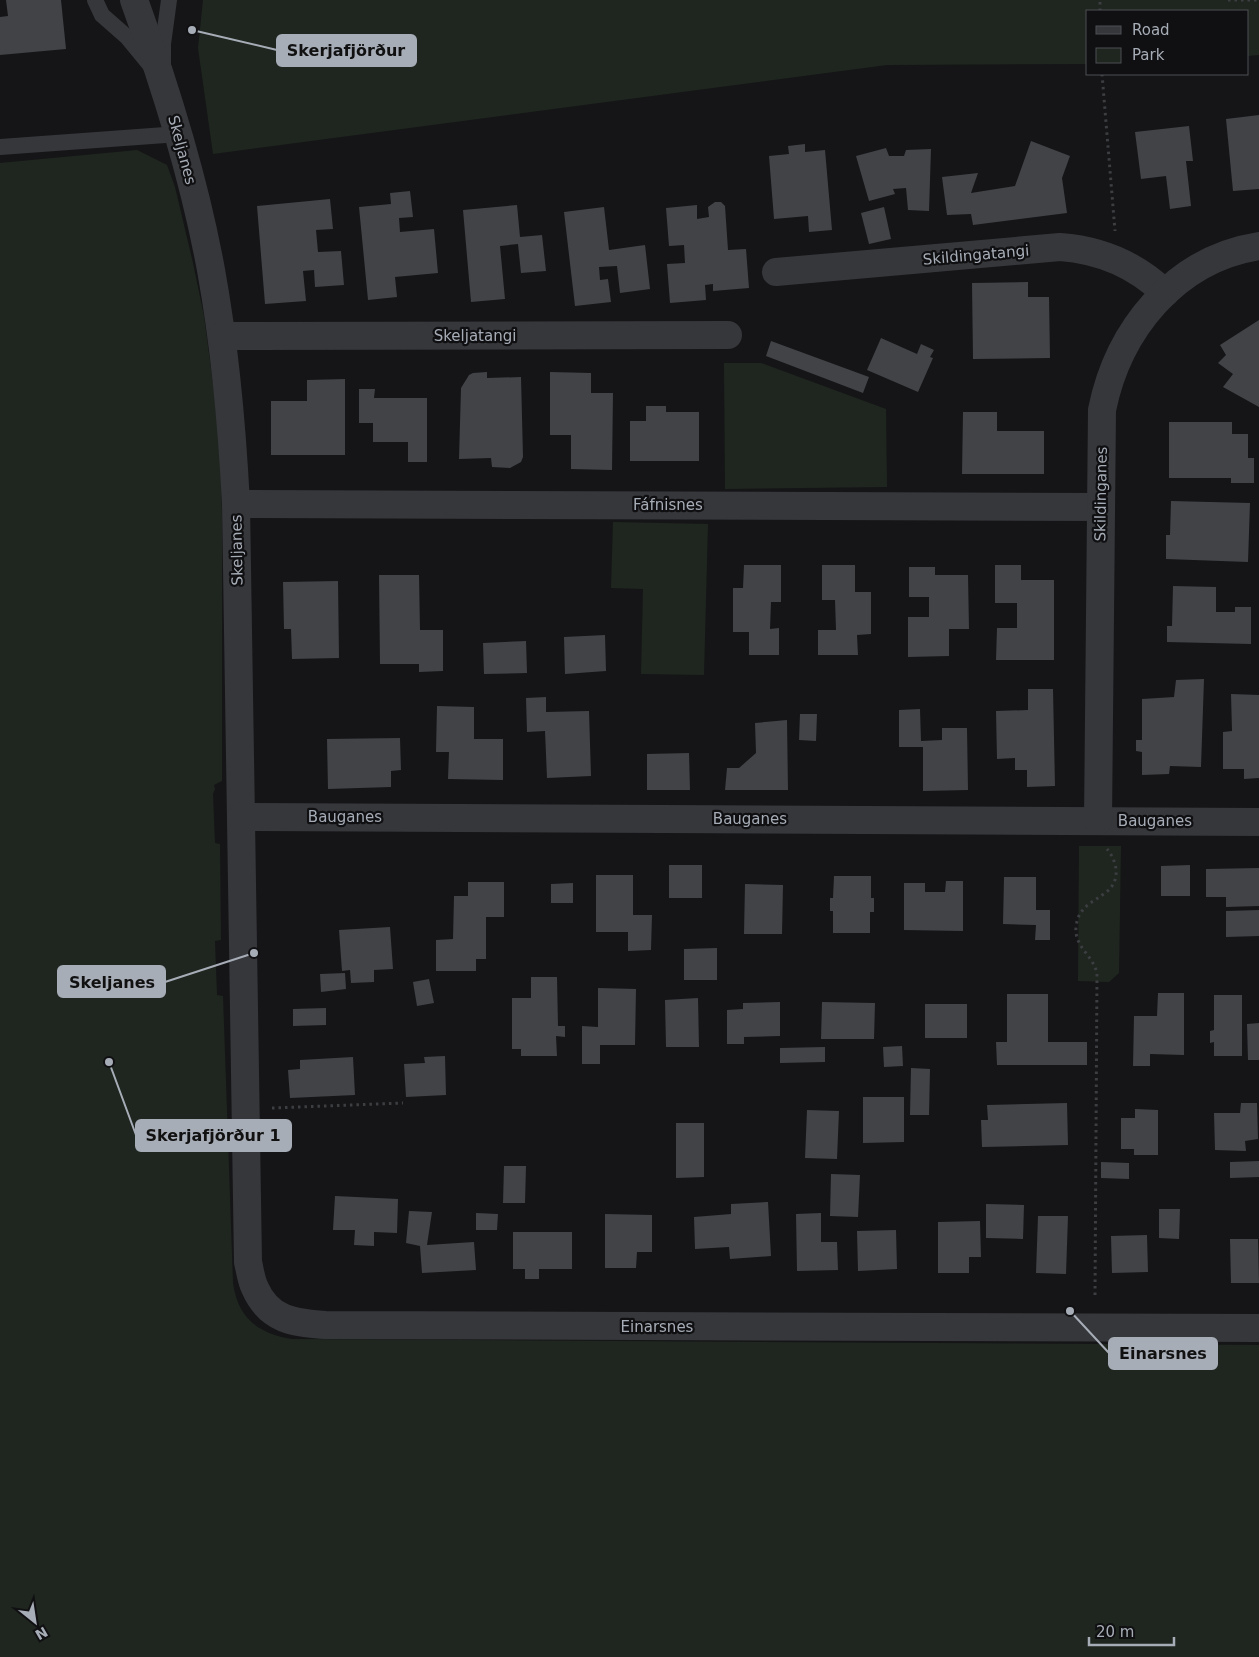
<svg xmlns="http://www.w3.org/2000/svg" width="1259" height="1657" viewBox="0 0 1259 1657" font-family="'DejaVu Sans',sans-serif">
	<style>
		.green { fill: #1f261f }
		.building { fill: #414347 }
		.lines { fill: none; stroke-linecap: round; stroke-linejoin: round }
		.path { stroke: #3c3e42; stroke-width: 3; stroke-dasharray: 2.5 4; stroke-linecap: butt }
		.service { stroke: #36373b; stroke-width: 16 }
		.minor { stroke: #36373b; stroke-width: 28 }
		.labels { text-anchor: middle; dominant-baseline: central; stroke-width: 4.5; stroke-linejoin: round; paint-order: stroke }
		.street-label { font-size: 15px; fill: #a7adb7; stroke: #101012 }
		.leader { fill: none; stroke: #a7adb7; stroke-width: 2 }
		.callout-dot { fill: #a7adb7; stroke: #101012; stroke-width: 2 }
		.callout { fill: #a7adb7; stroke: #a7adb7; stroke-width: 2 }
		.callout-label { font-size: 16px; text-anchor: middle; font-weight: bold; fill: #111 }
	</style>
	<rect width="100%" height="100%" fill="#151517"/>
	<!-- green -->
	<g class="green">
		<polygon points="203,0 1259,0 1259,55 1248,56 1248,11 1088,11 1088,64 887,65 213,154 198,48"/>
		<path d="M137,150L167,165L175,187L193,263L204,316L220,437L222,517V781L214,785L215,789L213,794L215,843L220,844L221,940L215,941L217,995L223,996L233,1283C238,1318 257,1333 292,1339L1259,1345V1657H0V163Z"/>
		<polygon points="724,363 761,363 886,409 887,487 725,489"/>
		<polygon points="613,522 708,524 704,675 641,674 643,589 611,588"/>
		<polygon points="1079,846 1121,846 1119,973 1109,982 1078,981"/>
	</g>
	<!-- building -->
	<g class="building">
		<polygon points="6,0 61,0 66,49 0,55 0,17 8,16"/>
		<polygon points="1259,115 1259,189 1233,191 1226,119"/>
		<polygon points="1189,126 1193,161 1186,161 1191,206 1170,209 1166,176 1141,179 1135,132"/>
		<polygon points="1031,141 1070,156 1062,178 1067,213 973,225 971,214 947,215 942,177 978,173 971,193 1015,186"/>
		<polygon points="805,144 805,152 825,150 832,230 809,232 808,216 774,219 769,156 789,154 788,146"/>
		<polygon points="886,148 889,156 904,156 906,150 931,149 929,211 908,210 906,188 893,189 895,194 869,201 856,156"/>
		<polygon points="410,191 413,217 399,218 400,232 434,229 438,273 395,277 397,297 368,300 359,207 391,204 390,193"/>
		<polygon points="330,199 333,229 316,230 318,252 341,251 344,285 315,287 314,270 303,271 306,301 265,304 257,206"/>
		<polygon points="715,202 721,202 725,206 728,250 746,249 749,288 713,291 713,284 705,285 706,300 670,303 667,264 685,263 684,245 669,246 666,208 697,205 697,219 709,217 708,207"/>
		<polygon points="517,205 520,237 542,235 546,271 521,273 518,244 500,246 505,299 471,302 463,210"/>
		<polygon points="604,207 609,250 645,245 650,289 620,293 617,266 599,267 600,280 608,279 611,302 575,306 564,212"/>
		<polygon points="884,207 891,239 869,244 861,213"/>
		<polygon points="1028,282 1028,297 1049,297 1050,358 973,359 972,283"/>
		<polygon points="1259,320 1259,407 1223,387 1233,374 1218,363 1226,355 1220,345"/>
		<polygon points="881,338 917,354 921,344 934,350 930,357 933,358 918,392 867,370"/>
		<polygon points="771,341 869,377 863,393 766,356"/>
		<polygon points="487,372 487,378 521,377 523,457 521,462 510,468 492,467 491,458 459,459 461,388 469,375 473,373"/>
		<polygon points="550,372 591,373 591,393 613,393 612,470 571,469 571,435 550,435"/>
		<polygon points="345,379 345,455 271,455 271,401 307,401 307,380"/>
		<polygon points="359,389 375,389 374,398 427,398 427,462 408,462 408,442 373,442 373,423 359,423"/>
		<polygon points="646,406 666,406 666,412 699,412 699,461 630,461 630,421 646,421"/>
		<polygon points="963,412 997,412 997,431 1044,431 1044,474 962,474"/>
		<polygon points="1169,422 1232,422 1232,434 1248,434 1248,458 1254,458 1254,483 1231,483 1231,478 1169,478"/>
		<polygon points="1171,501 1250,503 1248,562 1166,559 1166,535 1170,535"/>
		<polygon points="744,565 781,565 781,602 771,602 770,629 779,628 779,655 749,655 749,632 733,632 733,588 743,588"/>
		<polygon points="822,565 855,565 855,592 871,592 871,634 857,635 858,655 818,655 818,630 836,630 835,600 822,600"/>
		<polygon points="995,565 1021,565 1021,580 1054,580 1054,660 996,660 997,628 1017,628 1017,603 995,603"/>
		<polygon points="909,567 935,567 935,575 968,575 969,629 949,629 949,656 908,657 908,617 929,617 929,597 909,597"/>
		<polygon points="379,575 419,575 420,630 443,630 443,671 419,672 419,664 380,664"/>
		<polygon points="338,581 339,658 292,659 291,629 284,629 283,582"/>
		<polygon points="1173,586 1216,587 1216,612 1235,612 1235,607 1251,607 1251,644 1167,642 1167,626 1172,626"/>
		<polygon points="605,635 606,671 565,674 564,637"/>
		<polygon points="526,641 527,673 484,674 483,643"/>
		<polygon points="1204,679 1201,767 1170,766 1169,774 1142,775 1142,752 1136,751 1136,740 1142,740 1142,699 1174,697 1176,680"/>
		<polygon points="1028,689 1053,689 1055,786 1027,787 1027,770 1015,770 1015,758 997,759 996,711 1028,710"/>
		<polygon points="1231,694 1259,695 1259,778 1244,779 1244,769 1223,769 1223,732 1232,731"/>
		<polygon points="546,697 546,712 589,711 591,776 547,778 545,731 527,732 526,698"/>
		<polygon points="437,706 474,707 474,739 503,739 503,780 448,779 449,752 436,752"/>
		<polygon points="920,709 921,741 942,740 942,728 967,728 968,790 923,791 923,747 899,747 899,710"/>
		<polygon points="800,714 817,714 816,741 799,740"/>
		<polygon points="787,720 788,790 725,790 727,768 739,768 756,753 755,723"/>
		<polygon points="400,738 401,770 391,771 391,787 328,789 327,739"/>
		<polygon points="689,753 690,790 647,790 647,754"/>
		<rect x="669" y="865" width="33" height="33"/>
		<polygon points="1190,865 1190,896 1161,896 1161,866"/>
		<polygon points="1259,868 1259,906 1226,907 1226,897 1206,897 1206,869"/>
		<polygon points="596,875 633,875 633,915 652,915 651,950 628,951 628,932 596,932"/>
		<polygon points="834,876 871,876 871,898 874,898 874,912 870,912 870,933 833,933 833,911 830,911 830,898 833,898"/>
		<polygon points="1004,877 1036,877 1036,910 1050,910 1050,940 1035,940 1036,925 1003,924"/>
		<polygon points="946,881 963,881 963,931 904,930 904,883 925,883 925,892 945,892"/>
		<polygon points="468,882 504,882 504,917 486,917 486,959 476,959 476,971 436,971 436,940 453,939 454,896 468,896"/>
		<polygon points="573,883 573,903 551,903 551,884"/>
		<polygon points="745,884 783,885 782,934 744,934"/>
		<polygon points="1259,910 1259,936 1226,937 1226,911"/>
		<polygon points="390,927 393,969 374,970 374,982 351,983 350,970 342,971 339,930"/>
		<polygon points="717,948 717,980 684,980 684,949"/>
		<polygon points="345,973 346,989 321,992 320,974"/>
		<polygon points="531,977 557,977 558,1026 565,1026 565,1037 556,1036 557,1056 521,1056 521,1049 512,1049 512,998 531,998"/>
		<polygon points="429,979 434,1003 417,1006 413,982"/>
		<polygon points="598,988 636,989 635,1045 600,1045 600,1064 582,1064 582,1026 598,1027"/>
		<polygon points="1158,993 1184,993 1184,1055 1150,1054 1150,1066 1133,1066 1134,1016 1157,1016"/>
		<polygon points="1007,994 1048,994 1048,1042 1087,1042 1087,1065 997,1065 996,1042 1007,1042"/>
		<polygon points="1214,995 1242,995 1242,1056 1214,1056 1214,1042 1210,1043 1210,1031 1214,1030"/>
		<polygon points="698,998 699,1047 666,1047 665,1000"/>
		<polygon points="780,1002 780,1036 744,1037 744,1044 727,1044 727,1010 743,1009 743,1003"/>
		<polygon points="822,1002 875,1003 874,1039 821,1039"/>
		<rect x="925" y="1004" width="42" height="34"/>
		<polygon points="326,1008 326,1025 293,1026 293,1009"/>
		<polygon points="1259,1023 1259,1060 1248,1060 1247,1024"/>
		<polygon points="902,1046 903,1066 884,1067 883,1047"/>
		<polygon points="825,1047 825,1062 780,1063 780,1048"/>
		<polygon points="445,1056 446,1095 406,1097 404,1064 425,1063 424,1057"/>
		<polygon points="353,1057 355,1095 290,1098 288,1070 300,1069 300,1060"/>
		<polygon points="911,1068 930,1069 929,1115 910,1115"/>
		<polygon points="863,1097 904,1097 904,1142 863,1143"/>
		<polygon points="1067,1103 1068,1145 982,1147 981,1120 988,1120 987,1105"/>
		<polygon points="1241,1103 1257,1103 1258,1139 1245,1141 1246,1151 1215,1150 1214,1113 1240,1113"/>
		<polygon points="1135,1109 1158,1110 1158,1155 1134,1155 1134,1149 1121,1149 1121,1118 1135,1118"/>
		<polygon points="807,1110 839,1111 837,1159 805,1158"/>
		<polygon points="676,1123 704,1123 704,1177 676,1178"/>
		<polygon points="1259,1161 1259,1177 1230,1178 1230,1162"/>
		<polygon points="1101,1162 1129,1163 1129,1179 1101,1178"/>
		<polygon points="504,1166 526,1166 525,1203 503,1203"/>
		<polygon points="831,1174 860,1175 858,1217 830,1216"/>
		<polygon points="335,1196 398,1199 397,1233 374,1232 374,1246 354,1245 355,1230 333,1230"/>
		<polygon points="768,1202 771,1256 730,1259 729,1247 695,1249 694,1217 731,1214 731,1204"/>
		<polygon points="986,1204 1024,1205 1023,1239 986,1238"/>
		<polygon points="1159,1209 1180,1209 1179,1239 1159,1238"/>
		<polygon points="409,1211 432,1212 427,1245 474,1242 476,1270 422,1273 420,1246 406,1243"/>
		<polygon points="476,1213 498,1214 497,1230 476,1230"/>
		<polygon points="821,1213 821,1242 837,1242 838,1270 797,1271 796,1214"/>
		<polygon points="605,1214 652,1215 652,1252 637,1252 636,1268 605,1268"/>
		<polygon points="1038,1216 1068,1216 1066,1274 1036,1273"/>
		<polygon points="980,1221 981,1257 969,1257 969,1273 938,1273 938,1222"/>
		<polygon points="896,1230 897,1269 858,1271 857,1231"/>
		<polygon points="513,1232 572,1232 572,1269 539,1269 539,1279 525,1279 525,1269 513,1269"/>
		<polygon points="1147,1235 1148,1272 1112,1273 1111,1236"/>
		<polygon points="1230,1239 1258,1239 1259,1283 1231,1283"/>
	</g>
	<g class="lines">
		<!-- path -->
		<g class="path">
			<polyline points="1228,0 1259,0"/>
			<polyline points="1100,11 1100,0"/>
			<polyline points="1102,74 1115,231"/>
			<polyline points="272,1108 403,1103"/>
			<path d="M1095,1295L1097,974C1094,956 1074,947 1076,927C1078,907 1092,903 1105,893C1121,882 1118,862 1107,849"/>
		</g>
		<!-- service -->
		<g class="service">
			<polyline points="95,0 102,15 127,37 150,65"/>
			<polyline points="163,63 163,44 169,0"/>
			<polyline points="0,147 179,134"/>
		</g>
		<!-- minor -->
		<g class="minor">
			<path d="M134,0C166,88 194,177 211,270C225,347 232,425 236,504L248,1262C250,1270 251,1280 255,1288C269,1320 294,1323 325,1325L1259,1328"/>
			<path d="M776,272L1060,247C1101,250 1135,264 1165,293"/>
			<polyline points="222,336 728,335"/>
			<polyline points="236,504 1101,507"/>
			<polyline points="241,817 1259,822"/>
			<path d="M1098,821L1102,410C1118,330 1175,259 1259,246"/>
		</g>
	</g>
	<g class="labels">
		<!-- street labels -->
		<g class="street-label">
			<text transform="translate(182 150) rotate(75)">Skeljanes</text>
			<text transform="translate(976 255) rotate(-5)">Skildingatangi</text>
			<text x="475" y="336">Skeljatangi</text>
			<text transform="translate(1101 494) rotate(-89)">Skildinganes</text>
			<text x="668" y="505">Fáfnisnes</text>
			<text transform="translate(237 550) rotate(-91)">Skeljanes</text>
			<text x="345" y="817">Bauganes</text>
			<text x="750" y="819">Bauganes</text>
			<text x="1155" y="821">Bauganes</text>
			<text x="657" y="1327">Einarsnes</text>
		</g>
	</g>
	<!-- callouts -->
	<path class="leader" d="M192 30L277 50M254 953L165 982M109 1062L136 1135M1070 1311L1109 1353"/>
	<g class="callout-dot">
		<circle cx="192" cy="30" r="5"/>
		<circle cx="254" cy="953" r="5"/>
		<circle cx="109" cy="1062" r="5"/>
		<circle cx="1070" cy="1311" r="5"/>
	</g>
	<g class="callout">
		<rect x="277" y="35" width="139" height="31" rx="5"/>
		<rect x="58" y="966" width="107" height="31" rx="5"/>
		<rect x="136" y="1120" width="155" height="31" rx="5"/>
		<rect x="1109" y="1338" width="108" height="31" rx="5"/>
	</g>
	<g class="callout-label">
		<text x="346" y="56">Skerjafjörður</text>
		<text x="112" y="988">Skeljanes</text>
		<text x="213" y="1141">Skerjafjörður 1</text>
		<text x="1163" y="1359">Einarsnes</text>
	</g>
	<!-- legend -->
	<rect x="1086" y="10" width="162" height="65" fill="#101012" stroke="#4c4f54"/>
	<rect x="1096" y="26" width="25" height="8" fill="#36373b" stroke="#4c4f54"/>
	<text x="1132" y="35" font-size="15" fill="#a7adb7">Road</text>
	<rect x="1096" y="48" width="25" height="15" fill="#1f261f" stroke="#4c4f54"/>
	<text x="1132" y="60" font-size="15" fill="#a7adb7">Park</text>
	<!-- north arrow -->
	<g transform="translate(35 1622) rotate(150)" stroke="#101012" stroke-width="4" paint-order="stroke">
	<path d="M0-4L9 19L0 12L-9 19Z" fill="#a7adb7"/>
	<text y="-8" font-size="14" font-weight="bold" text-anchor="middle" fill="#a7adb7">N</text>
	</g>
	<!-- scale -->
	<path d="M1089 1637v8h85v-8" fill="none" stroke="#a7adb7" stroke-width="2.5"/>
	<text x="1096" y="1637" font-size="15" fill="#a7adb7" stroke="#101012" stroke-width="4" paint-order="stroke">20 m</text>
</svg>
